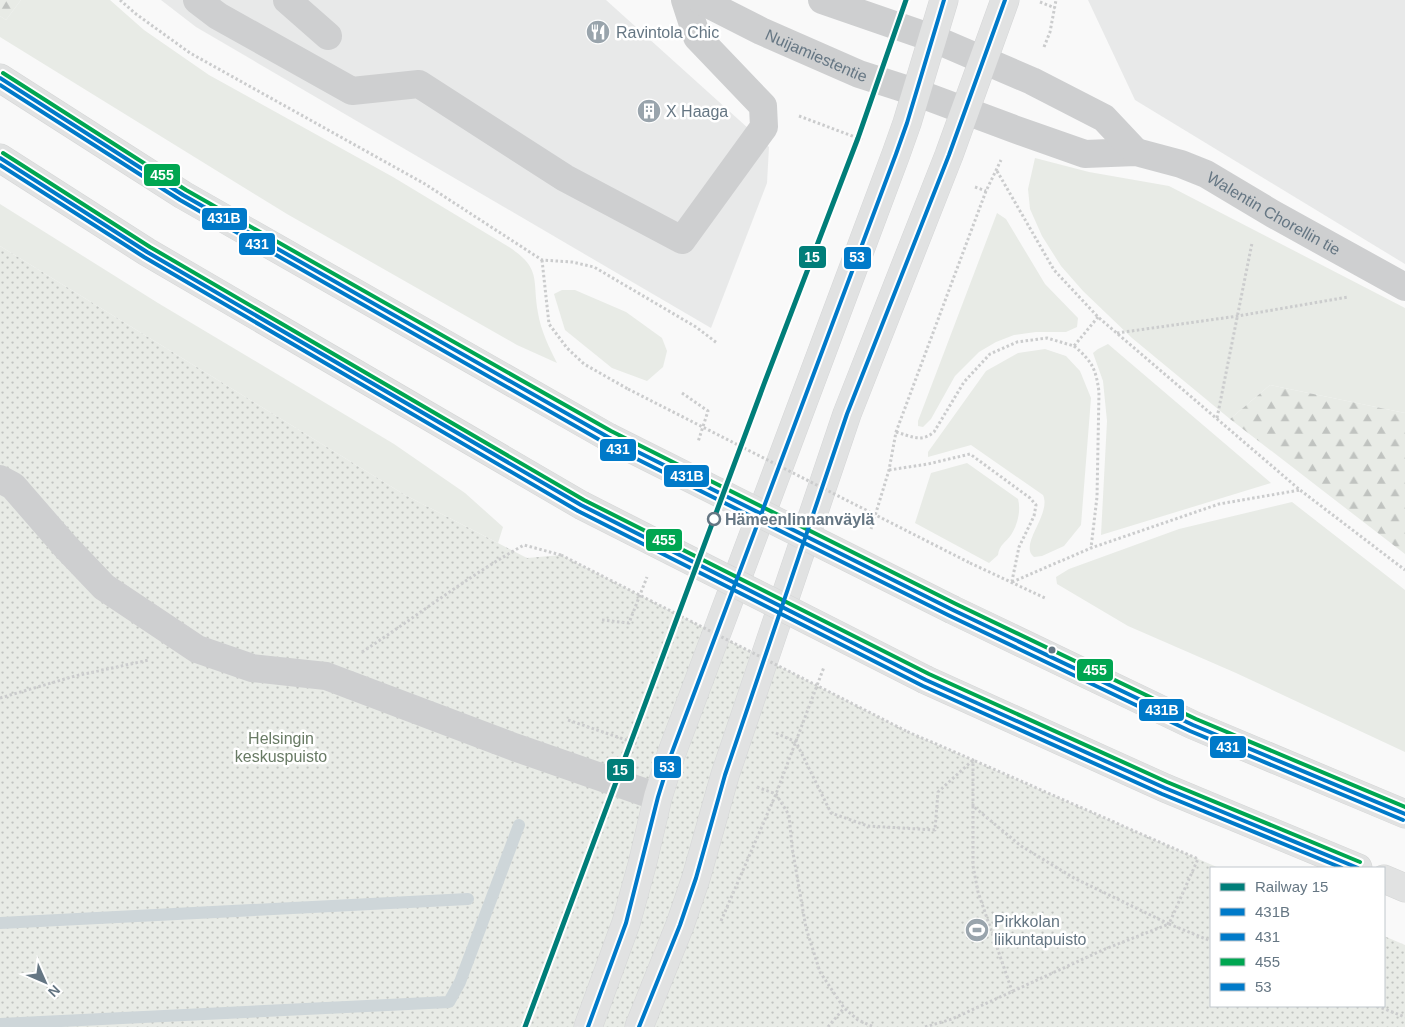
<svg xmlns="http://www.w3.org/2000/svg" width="1405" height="1027" viewBox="0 0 1405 1027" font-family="Helvetica,sans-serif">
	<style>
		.built { fill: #e8e9e9 }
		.grass { fill: #e8ebe6 }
		.forest { fill: url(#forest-firs) }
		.park { fill: url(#park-dots) }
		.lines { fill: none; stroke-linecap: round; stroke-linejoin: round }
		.stream { stroke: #ced6d9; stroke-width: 12 }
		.major-casing { stroke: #d5d6d7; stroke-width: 29 }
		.highway-casing { stroke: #d5d6d6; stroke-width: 29 }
		.path { stroke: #cbcccd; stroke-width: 3; stroke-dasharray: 2.5 2.5; stroke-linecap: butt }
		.minor { stroke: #cecfd0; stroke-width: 28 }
		.major { stroke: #e1e2e2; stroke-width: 28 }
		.highway { stroke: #e1e2e2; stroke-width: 28 }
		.highway-bridge-casing { stroke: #d5d6d6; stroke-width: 29; stroke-linecap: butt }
		.path-bridge { stroke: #cbcccd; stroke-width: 3; stroke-dasharray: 2.5 2.5; stroke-linecap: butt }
		.highway-bridge { stroke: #e1e2e2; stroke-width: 28 }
		.bus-1-casing { stroke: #fff; stroke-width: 8 }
		.bus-2-casing { stroke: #fff; stroke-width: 8 }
		.bus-3-casing { stroke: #fff; stroke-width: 8 }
		.bus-4-casing { stroke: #fff; stroke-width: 8 }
		.bus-1 { stroke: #007ac9; stroke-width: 4 }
		.bus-2 { stroke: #007ac9; stroke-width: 4 }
		.bus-3 { stroke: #00a651; stroke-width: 4 }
		.bus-4 { stroke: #007ac9; stroke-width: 4 }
		.rail-1-casing { stroke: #fff; stroke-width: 9 }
		.rail-1 { stroke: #007e79; stroke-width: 5 }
		.stop-dot { fill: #fff; stroke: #657683; stroke-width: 2.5 }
		.bus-dot { fill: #657683; stroke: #fff; stroke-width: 2 }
		.labels { text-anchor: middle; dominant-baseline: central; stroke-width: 5; stroke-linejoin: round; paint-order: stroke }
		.poi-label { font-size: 16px; fill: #657683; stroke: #fff; text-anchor: start }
		.street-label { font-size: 16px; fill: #657683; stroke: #fff }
		.stop-label { font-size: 16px; font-weight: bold; fill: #657683; stroke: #fff; text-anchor: start }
		.park-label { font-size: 16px; fill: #687a64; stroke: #fff }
		.line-badge { stroke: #fff; stroke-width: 2 }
		.badge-label { font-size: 14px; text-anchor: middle; font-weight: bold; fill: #fff }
	</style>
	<defs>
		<pattern id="forest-firs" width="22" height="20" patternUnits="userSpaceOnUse" patternTransform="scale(1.25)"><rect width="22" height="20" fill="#e8ebe6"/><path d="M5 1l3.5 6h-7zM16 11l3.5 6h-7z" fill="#c0c3c0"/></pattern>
		<pattern id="park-dots" width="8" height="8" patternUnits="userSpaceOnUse" patternTransform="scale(1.25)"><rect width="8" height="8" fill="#e8ebe6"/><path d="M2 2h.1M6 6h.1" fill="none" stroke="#c0c3c0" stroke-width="1.8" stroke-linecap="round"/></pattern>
	</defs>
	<rect width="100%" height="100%" fill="#f9f9f9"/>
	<!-- built -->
	<g class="built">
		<polygon points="161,0 606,0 769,147 767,183 711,328 196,27"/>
		<polygon points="1088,0 1405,0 1405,264 1135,100"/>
	</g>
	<!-- grass -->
	<g class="grass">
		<path d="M21,0H110L144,30L209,75L393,177L509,247C542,269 532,279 538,313C541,331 549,347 557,363L517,345L287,214L0,37V16L6,20Z"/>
		<polygon points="1035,158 1089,172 1169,186 1405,308 1405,413 1270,385 1230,419 1132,338 1083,291 1061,266 1042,236 1030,209 1028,189"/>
		<polygon points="0,204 158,303 394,444 465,493 503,527 498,543 405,495 0,246"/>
		<polygon points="997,213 1006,219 1045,284 1078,318 1077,327 1066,332 1036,332 1014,335 996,342 979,352 955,376 931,419 923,427 918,426 918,421"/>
		<polygon points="562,290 575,290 626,312 662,338 667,351 663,367 647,381 612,368 565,330 554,294"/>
		<polygon points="1108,344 1271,483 1101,535 1107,421 1103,381 1093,353 1098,349"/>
		<path d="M1045,349L1066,356L1080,371L1091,398L1081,525L1064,546L1042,556L1034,557C1018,545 1052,514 1043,495L971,445L928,457V452L986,371L1018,353Z"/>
		<path d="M967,463L1018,499C1021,510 1018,524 1011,535C1006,542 999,545 998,555L989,563L915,523L931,473Z"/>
		<polygon points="1292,502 1405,590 1405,752 1236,673 1128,626 1057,584 1056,577 1069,569 1179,529"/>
	</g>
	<!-- forest -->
	<g class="forest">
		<polygon points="0,0 21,0 6,20 0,16"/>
		<polygon points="1270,385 1405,413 1405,554 1230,419"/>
	</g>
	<!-- park -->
	<polygon class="park" points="0,246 405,495 527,558 561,555 906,731 1219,868 1211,868 1211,1006 1384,1006 1384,936 1405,945 1405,1027 0,1027"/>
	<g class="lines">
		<!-- stream -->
		<g class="stream">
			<polyline points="0,923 468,899"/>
			<polyline points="0,1024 449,1002 460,982 519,825"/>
		</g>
		<!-- major casing -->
		<g class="major-casing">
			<g id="major">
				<polyline points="588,1027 626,923 642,865 658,797 671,755 896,154 907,123 944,0"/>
				<polyline points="639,1027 680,925 696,878 725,775 847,414 949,155 1005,0"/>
			</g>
		</g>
		<!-- highway casing -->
		<g class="highway-casing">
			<g id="highway">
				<polyline points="0,78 183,195 608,437"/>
				<polyline points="0,158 147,252 581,505"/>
				<polyline points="953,610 1193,725 1405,814"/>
				<polyline points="926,680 1165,788 1358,868"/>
				<polyline points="1384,879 1405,888"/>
			</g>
		</g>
		<!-- path -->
		<g class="path">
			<polyline points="120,0 136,14 190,53 425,184 542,260 572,262 594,267 696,327 717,343"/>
			<polyline points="1040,2 1055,8"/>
			<polyline points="1044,47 1050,32 1056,0"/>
			<polyline points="799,116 863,140"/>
			<polyline points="997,171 1054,270 1098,317 1300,490 1405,570"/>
			<polyline points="975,187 986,191"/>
			<polyline points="542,260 549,324 567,348 584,364 628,389"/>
			<polyline points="1117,333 1238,316 1348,297"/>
			<path d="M1074,346C1092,361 1096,369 1099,392L1097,497L1091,548"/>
			<polyline points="682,393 708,411 698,442"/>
			<polyline points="1217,418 1252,243"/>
			<path d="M896,432C911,436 921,443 934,432L964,382L990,354L1017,342L1047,338L1074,346L1098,317"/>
			<polyline points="889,470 928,464 970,454 1030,498 1036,505 1034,516 1019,547 1012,581"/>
			<polyline points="871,529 889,470 896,432 986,191 1001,160"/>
			<polyline points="970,563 1045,598"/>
			<polyline points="1012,582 1091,548 1219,504 1300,490"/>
			<polyline points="602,620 629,623 647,577"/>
			<path d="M362,652C416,617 468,576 524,545L561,555"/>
			<polyline points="0,698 75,676 149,660"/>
			<polyline points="568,720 638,744"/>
			<polyline points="776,733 796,742 831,813 868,826 935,830 938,792 973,760 1198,859 1169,924 1074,878 1021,846 973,806 973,760 906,731"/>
			<polyline points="757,787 776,794 789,815 792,847 806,928 820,972 844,1008 858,1020 874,1027"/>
			<polyline points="973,806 973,866 978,892 1012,991"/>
			<polyline points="721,921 776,794 824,667"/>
			<polyline points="1377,1006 1405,1017"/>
			<polyline points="828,1027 844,1008"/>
			<polyline points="925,1027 952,1019 1105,949 1169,924 1211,941"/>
		</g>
		<!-- minor -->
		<g class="minor">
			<polyline points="197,0 218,16 352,91 419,84 565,178 682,240 764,127 763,106 697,37 685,0"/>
			<polyline points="287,0 328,36"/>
			<path id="s1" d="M700,0L761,31L859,74L915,92L1014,129L1085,154L1136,152L1181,164L1206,174L1273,214L1405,287"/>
			<polyline points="822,0 932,38 1032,81 1104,118 1136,152"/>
			<polyline points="0,479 13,486 66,547 104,587 197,649 252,668 326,676 514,747 658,797"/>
		</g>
		<!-- major -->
		<use href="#major" class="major"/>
		<!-- highway -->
		<use href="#highway" class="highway"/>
		<!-- highway-bridge casing -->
		<g class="highway-bridge-casing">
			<g id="highway-bridge">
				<polyline points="608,437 953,610"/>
				<polyline points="581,505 926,680"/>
			</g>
		</g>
		<!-- path-bridge -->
		<g class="path-bridge">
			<polyline points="628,389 970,563"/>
			<polyline points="561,555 906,731"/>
		</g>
		<!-- highway-bridge -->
		<use href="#highway-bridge" class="highway-bridge"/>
		<!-- bus-1 casing -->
		<g class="bus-1-casing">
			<g id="bus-1">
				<polyline points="0,78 183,195 608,437 953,610 1193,725 1405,814"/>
				<polyline points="0,158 147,252 581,505 926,680 1165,788 1358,868"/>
			</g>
		</g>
		<!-- bus-2 casing -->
		<g class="bus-2-casing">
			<g id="bus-2">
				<polyline points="0,85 180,200 605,443 950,616 1190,731 1403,820"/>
				<polyline points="0,165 144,257 578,511 923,686 1162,794 1342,868"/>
			</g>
		</g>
		<!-- bus-3 casing -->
		<g class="bus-3-casing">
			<g id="bus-3">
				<polyline points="3,73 186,190 611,431 956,604 1196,719 1405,807"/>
				<polyline points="3,153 150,247 584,500 929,674 1167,782 1360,862"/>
			</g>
		</g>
		<!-- bus-4 casing -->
		<g class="bus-4-casing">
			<g id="bus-4">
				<polyline points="588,1027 626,923 658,797 671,755 896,154 907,123 944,0"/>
				<polyline points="639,1027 680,925 696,878 725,775 847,414 949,155 1005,0"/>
			</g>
		</g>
		<!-- bus-1 -->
		<use href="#bus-1" class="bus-1"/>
		<!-- bus-2 -->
		<use href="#bus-2" class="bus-2"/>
		<!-- bus-3 -->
		<use href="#bus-3" class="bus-3"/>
		<!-- bus-4 -->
		<use href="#bus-4" class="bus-4"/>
		<!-- rail-1 casing -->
		<g class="rail-1-casing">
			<polyline id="rail-1" points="525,1027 764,384 858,138 906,0"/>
		</g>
		<!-- rail-1 -->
		<use href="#rail-1" class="rail-1"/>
	</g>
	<!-- icons -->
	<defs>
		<g id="restaurant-disc" transform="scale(1.25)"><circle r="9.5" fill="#99a4ac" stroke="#fff"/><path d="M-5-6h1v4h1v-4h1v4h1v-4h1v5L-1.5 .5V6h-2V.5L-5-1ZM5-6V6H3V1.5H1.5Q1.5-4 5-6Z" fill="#fff"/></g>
		<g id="building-disc" transform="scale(1.25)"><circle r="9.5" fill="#99a4ac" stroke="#fff"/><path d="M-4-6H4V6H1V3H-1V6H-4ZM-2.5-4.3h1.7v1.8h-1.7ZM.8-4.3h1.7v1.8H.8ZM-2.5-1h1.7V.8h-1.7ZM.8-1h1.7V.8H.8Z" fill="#fff"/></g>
		<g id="stadium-disc" transform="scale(1.25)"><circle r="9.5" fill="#99a4ac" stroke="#fff"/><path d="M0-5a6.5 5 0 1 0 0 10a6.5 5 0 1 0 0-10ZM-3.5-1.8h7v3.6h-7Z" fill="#fff"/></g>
	</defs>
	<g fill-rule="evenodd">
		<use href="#restaurant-disc" x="598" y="32"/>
		<use href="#building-disc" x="649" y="111"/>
		<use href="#stadium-disc" x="977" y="930"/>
	</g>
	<!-- markers -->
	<circle class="stop-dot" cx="714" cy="519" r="6"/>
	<circle class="bus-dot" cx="1052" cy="650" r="4.5"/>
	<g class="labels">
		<!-- poi labels -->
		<g class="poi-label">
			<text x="616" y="32">Ravintola Chic</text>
			<text x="666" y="111">X Haaga</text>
			<text x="994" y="921">Pirkkolan<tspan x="994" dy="18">liikuntapuisto</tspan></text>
		</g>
		<!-- street labels -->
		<g class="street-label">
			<text stroke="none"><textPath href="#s1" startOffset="129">Nuijamiestentie</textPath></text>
			<text stroke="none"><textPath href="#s1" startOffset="618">Walentin Chorellin tie</textPath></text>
		</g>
		<!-- stop labels -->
		<g class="stop-label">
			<text x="725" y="519">Hämeenlinnanväylä</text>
		</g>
		<!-- park labels -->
		<g class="park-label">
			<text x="281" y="738">Helsingin<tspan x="281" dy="18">keskuspuisto</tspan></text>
		</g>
	</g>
	<g class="line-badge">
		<rect x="143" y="163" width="38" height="24" rx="5" fill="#00a651"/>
		<rect x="201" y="207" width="47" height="24" rx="5" fill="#007ac9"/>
		<rect x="238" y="232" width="38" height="24" rx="5" fill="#007ac9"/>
		<rect x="798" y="245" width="29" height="24" rx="5" fill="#007e79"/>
		<rect x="843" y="246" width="29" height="24" rx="5" fill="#007ac9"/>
		<rect x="599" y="438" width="38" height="24" rx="5" fill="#007ac9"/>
		<rect x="663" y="464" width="47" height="24" rx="5" fill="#007ac9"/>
		<rect x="645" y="528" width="38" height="24" rx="5" fill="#00a651"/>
		<rect x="1076" y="658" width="38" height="24" rx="5" fill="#00a651"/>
		<rect x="1138" y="698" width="47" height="24" rx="5" fill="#007ac9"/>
		<rect x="1209" y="735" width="38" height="24" rx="5" fill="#007ac9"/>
		<rect x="653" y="755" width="29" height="24" rx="5" fill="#007ac9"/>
		<rect x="606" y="758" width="29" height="24" rx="5" fill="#007e79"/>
	</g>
	<g class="badge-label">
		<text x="162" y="180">455</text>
		<text x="224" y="223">431B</text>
		<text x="257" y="249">431</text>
		<text x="812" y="262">15</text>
		<text x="857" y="262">53</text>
		<text x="618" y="454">431</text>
		<text x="687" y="481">431B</text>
		<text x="664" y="545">455</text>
		<text x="1095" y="675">455</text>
		<text x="1162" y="715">431B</text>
		<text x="1228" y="752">431</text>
		<text x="667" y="772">53</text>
		<text x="620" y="775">15</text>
	</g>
	<!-- legend -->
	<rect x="1210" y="867" width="175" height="140" fill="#ffffff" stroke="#c1c8cd"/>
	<rect x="1220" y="883" width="25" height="8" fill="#007e79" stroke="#c1c8cd"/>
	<text x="1255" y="892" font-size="15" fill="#657683">Railway 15</text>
	<rect x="1220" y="908" width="25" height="8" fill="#007ac9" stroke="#c1c8cd"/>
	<text x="1255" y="917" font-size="15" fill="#657683">431B</text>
	<rect x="1220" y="933" width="25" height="8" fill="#007ac9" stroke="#c1c8cd"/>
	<text x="1255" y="942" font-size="15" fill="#657683">431</text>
	<rect x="1220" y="958" width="25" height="8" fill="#00a651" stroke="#c1c8cd"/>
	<text x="1255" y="967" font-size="15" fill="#657683">455</text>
	<rect x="1220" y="983" width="25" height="8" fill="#007ac9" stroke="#c1c8cd"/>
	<text x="1255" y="992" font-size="15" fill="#657683">53</text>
	<!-- north arrow -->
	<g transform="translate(45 982) rotate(135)" stroke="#ffffff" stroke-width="4" paint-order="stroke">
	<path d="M0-4L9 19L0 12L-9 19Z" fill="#657683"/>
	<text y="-8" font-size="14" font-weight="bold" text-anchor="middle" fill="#657683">N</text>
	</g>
</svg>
